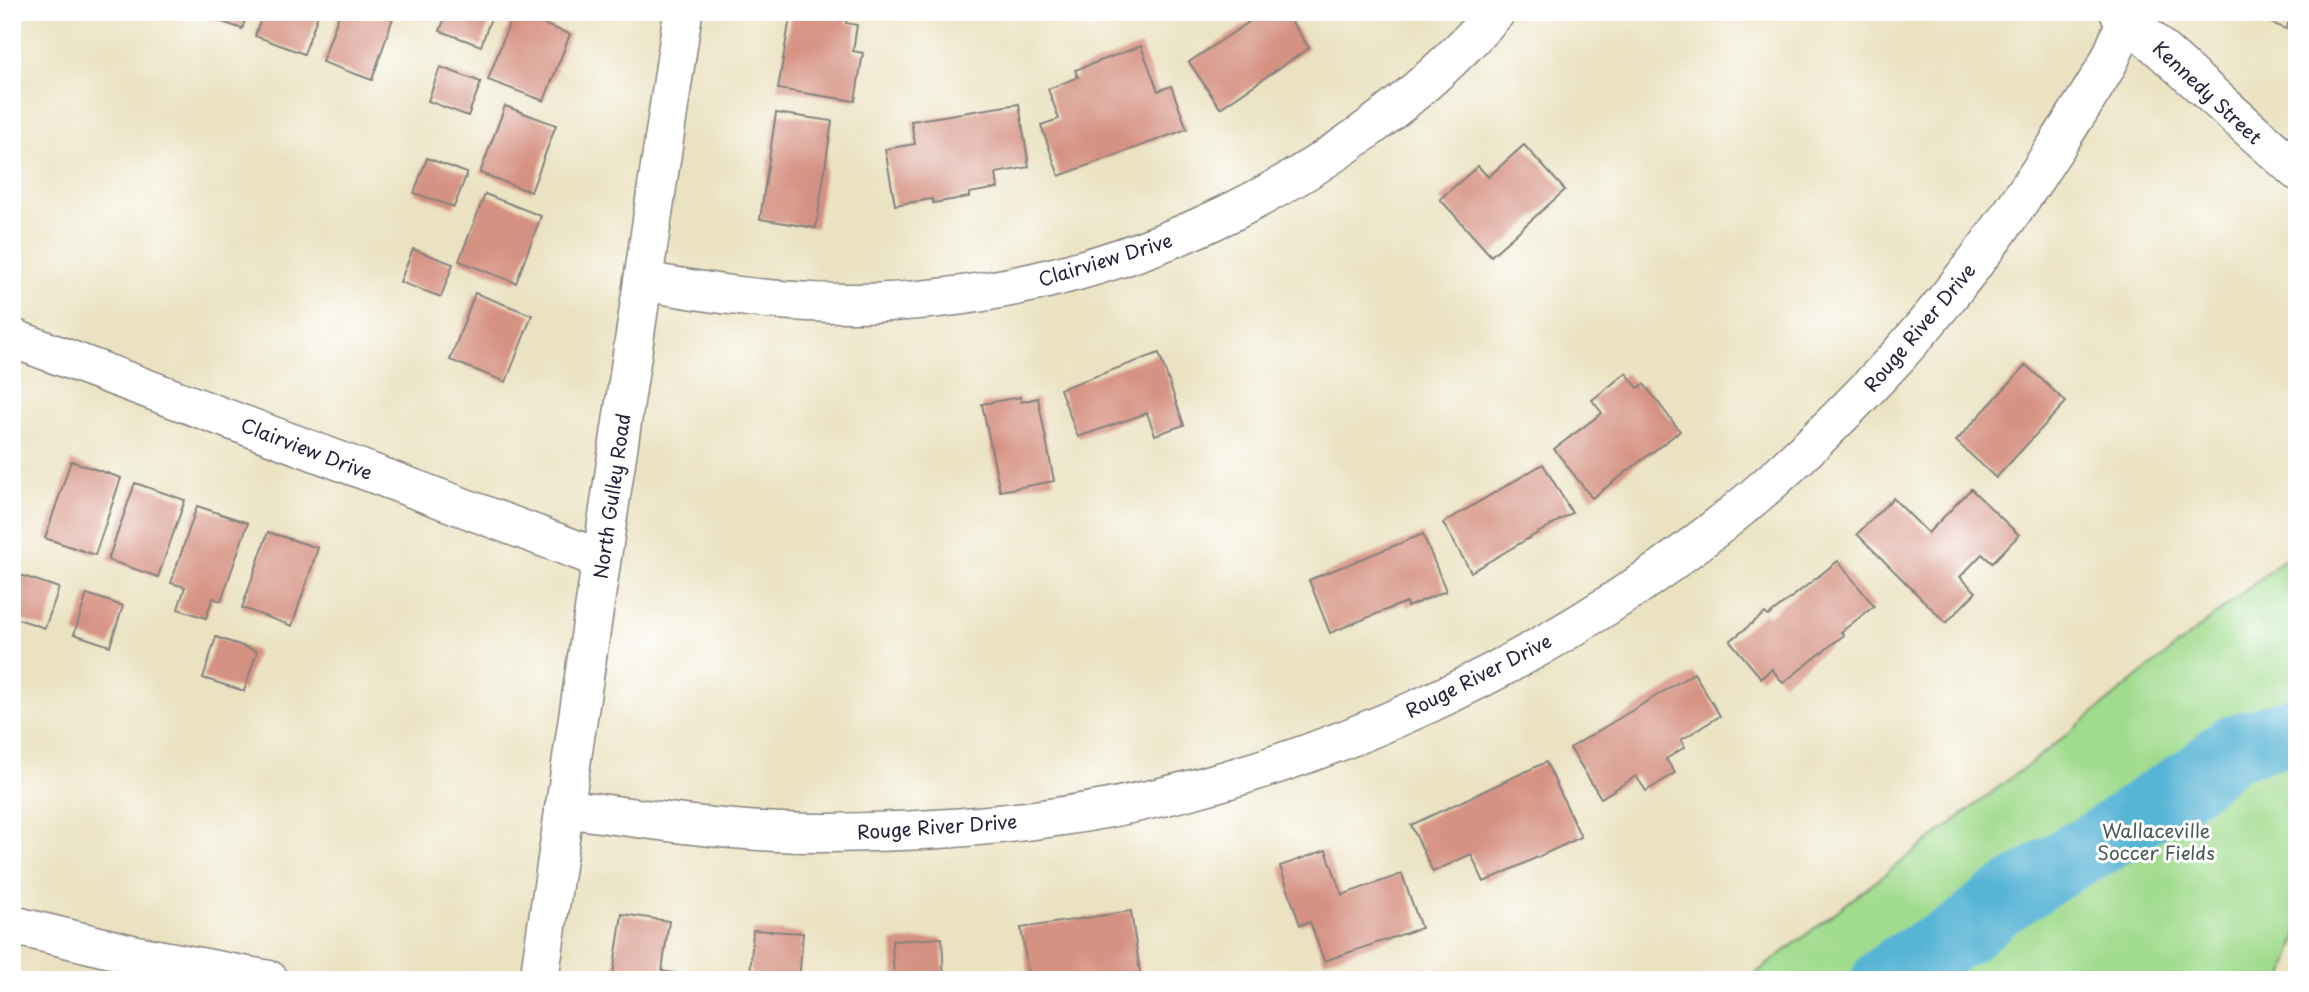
<svg xmlns="http://www.w3.org/2000/svg" width="2309" height="992" viewBox="0 0 2309 992" font-family="'Playpen Sans',sans-serif">
	<style>
		.green { fill: #a1db8e; stroke: #627e64; stroke-width: 2 }
		.lines { fill: none; stroke-linecap: round; stroke-linejoin: round }
		.river { stroke: #57b4d5; stroke-width: 66 }
		.building { fill: #d59181 }
		.street-casing { stroke: #86827e; stroke-width: 41 }
		.secondary-casing { stroke: #86827e; stroke-width: 41 }
		.street { stroke: #fff; stroke-width: 38 }
		.secondary { stroke: #fff; stroke-width: 38 }
		.labels { text-anchor: middle; dominant-baseline: central; stroke-width: 6; stroke-linejoin: round; paint-order: stroke }
		.street-label { font-size: 19px; fill: #22223b; stroke: #fff }
		.park-label { font-size: 19px; fill: #485a54; stroke: #fff }
	</style>
	<rect width="100%" height="100%" fill="#fff"/>
	<filter id="ink" filterUnits="userSpaceOnUse"><feTurbulence type="fractalNoise" baseFrequency=".0143" numOctaves="2"/><feDisplacementMap in="SourceGraphic" scale="14" xChannelSelector="R" yChannelSelector="G"/><feConvolveMatrix kernelMatrix="1 2 1 2 8 2 1 2 1" color-interpolation-filters="sRGB"/></filter>
	<filter id="wash" filterUnits="userSpaceOnUse"><feTurbulence type="fractalNoise" baseFrequency=".00686" numOctaves="4" result="noise"/><feDisplacementMap in="SourceGraphic" scale="28" xChannelSelector="R" yChannelSelector="G"/><feGaussianBlur stdDeviation="1.57" result="paint"/><feColorMatrix in="noise" values="0 0 0 0 0 0 0 0 0 0 0 0 0 0 0 0 0 1.4 0 .05"/><feComposite in="paint" operator="in"/></filter>
	<g filter="url(#wash)">
		<rect width="100%" height="100%" fill="#ebe2c1"/>
		<!-- green -->
		<polygon class="green" points="2297,549 2297,937 2283,980 1747,980 2055,744"/>
		<g class="lines">
			<!-- river -->
			<polyline class="river" points="1884,980 1904,965 1963,933 1997,905 2070,858 2091,848 2162,799 2198,777 2232,748 2297,729"/>
		</g>
		<g id="blocks">
			<!-- building -->
			<g class="building">
				<polygon points="195,12 248,12 242,29"/>
				<polygon points="263,12 319,12 304,54 255,36"/>
				<polygon points="340,12 395,12 372,80 322,62"/>
				<polygon points="447,12 493,12 481,46 440,31"/>
				<polygon points="791,12 847,12 846,23 857,25 853,51 863,53 855,101 778,89"/>
				<polygon points="1264,12 1285,12 1309,48 1220,108 1189,62"/>
				<polygon points="2244,12 2293,12 2286,29"/>
				<polygon points="513,13 570,34 544,101 488,80"/>
				<polygon points="1141,46 1158,91 1171,86 1187,129 1059,176 1041,125 1059,119 1048,89 1078,77 1075,70"/>
				<polygon points="440,67 481,82 468,116 428,101"/>
				<polygon points="1019,104 1029,167 996,173 998,188 969,193 969,197 933,203 932,199 895,205 885,149 915,144 911,121"/>
				<polygon points="505,106 556,125 531,192 480,173"/>
				<polygon points="776,113 832,121 816,228 760,219"/>
				<polygon points="1524,145 1565,190 1491,256 1440,199 1478,166 1488,177"/>
				<polygon points="427,158 467,173 454,207 414,193"/>
				<polygon points="485,194 541,216 516,283 459,261"/>
				<polygon points="413,249 453,264 441,297 400,282"/>
				<polygon points="475,293 532,315 506,382 450,360"/>
				<polygon points="1159,353 1184,425 1155,435 1147,413 1078,437 1060,389"/>
				<polygon points="2026,365 2066,402 1996,478 1956,441"/>
				<polygon points="1626,373 1638,388 1644,384 1680,431 1592,498 1554,449 1602,413 1592,400"/>
				<polygon points="1020,397 1021,402 1038,398 1054,481 1000,491 982,404"/>
				<polygon points="71,461 121,478 95,555 45,538"/>
				<polygon points="1543,464 1572,513 1471,572 1443,523"/>
				<polygon points="135,483 185,500 158,577 108,560"/>
				<polygon points="1971,489 2019,535 1992,563 1982,554 1960,577 1976,592 1946,623 1857,534 1893,498 1928,533"/>
				<polygon points="197,506 248,523 221,601 213,598 206,618 178,609 185,587 171,583"/>
				<polygon points="268,532 318,548 292,626 242,608"/>
				<polygon points="1423,534 1446,591 1407,607 1406,602 1330,633 1309,580"/>
				<polygon points="1838,561 1874,606 1841,632 1844,635 1783,683 1772,669 1761,678 1730,641 1765,613 1768,616"/>
				<polygon points="17,574 59,588 45,628 12,617 12,590"/>
				<polygon points="87,594 123,606 110,646 74,634"/>
				<polygon points="216,637 257,651 244,691 203,678"/>
				<polygon points="1694,673 1720,716 1681,740 1685,747 1666,759 1675,773 1646,791 1636,776 1601,798 1570,748"/>
				<polygon points="1546,762 1581,837 1484,882 1471,854 1433,872 1411,825"/>
				<polygon points="1326,850 1342,895 1402,874 1421,928 1324,961 1310,922 1300,925 1280,866"/>
				<polygon points="1131,911 1141,980 1029,980 1021,928"/>
				<polygon points="622,914 669,921 662,971 714,980 612,980"/>
				<polygon points="753,930 803,933 799,980 750,980"/>
				<polygon points="942,938 944,980 894,980 892,941"/>
			</g>
		</g>
	</g>
	<g filter="url(#ink)">
		<use href="#blocks" fill-opacity="0" stroke="#86827e" stroke-width="2"/>
		<g class="lines">
			<!-- street casing -->
			<g class="street-casing">
				<g id="street">
					<polyline points="2119,12 2297,171"/>
					<path d="M643,281C714,294 785,304 858,303C1097,300 1338,191 1496,12"/>
					<polyline points="12,338 601,559"/>
					<path d="M564,808C652,820 740,834 829,833C904,832 981,828 1056,817C1305,781 1563,660 1755,496C1805,453 1852,406 1897,357C1956,291 2009,220 2057,145C2074,118 2092,92 2107,65C2116,48 2122,30 2129,12"/>
					<polyline points="12,925 136,955 269,980"/>
				</g>
			</g>
			<!-- secondary casing -->
			<g class="secondary-casing">
				<polyline id="secondary" points="539,980 683,12"/>
			</g>
			<!-- street -->
			<use href="#street" class="street"/>
			<!-- secondary -->
			<use href="#secondary" class="secondary"/>
		</g>
	</g>
	<g class="labels">
		<!-- street labels -->
		<g class="street-label">
			<text transform="translate(2208 92) rotate(43)">Kennedy Street</text>
			<text transform="translate(1105 259) rotate(-17)">Clairview Drive</text>
			<text transform="translate(1919 327) rotate(-50)">Rouge River Drive</text>
			<text transform="translate(307 448) rotate(21)">Clairview Drive</text>
			<text transform="translate(611 496) rotate(-82)">North Gulley Road</text>
			<text transform="translate(1478 675) rotate(-27)">Rouge River Drive</text>
			<text transform="translate(937 826) rotate(-4)">Rouge River Drive</text>
		</g>
		<!-- park labels -->
		<g class="park-label">
			<text x="2156" y="830">Wallaceville<tspan x="2156" dy="22">Soccer Fields</tspan></text>
		</g>
	</g>
	<!-- margin -->
	<rect width="2309" height="992" fill="none" stroke="#fff" stroke-width="42"/>
</svg>
